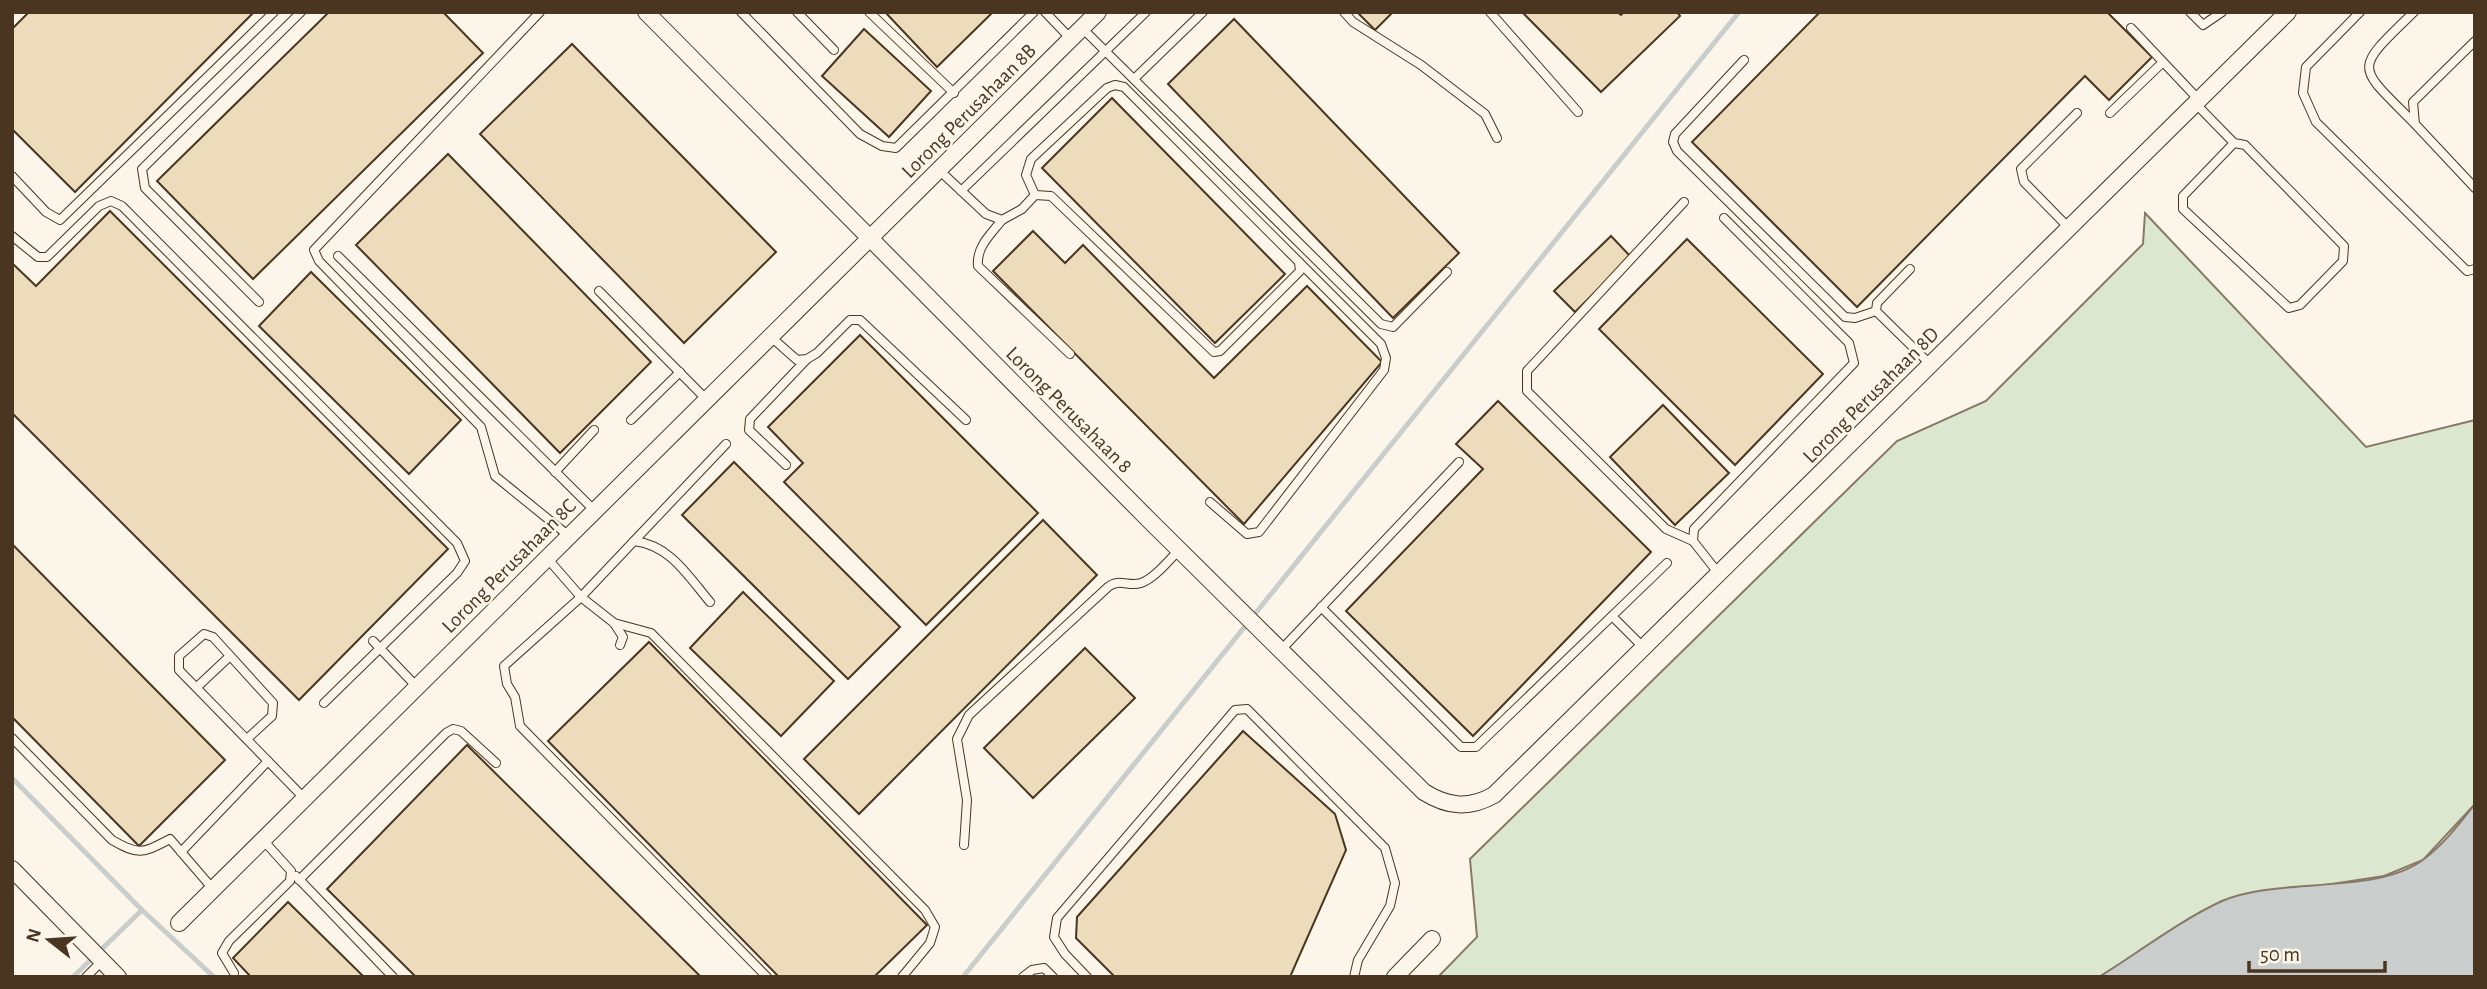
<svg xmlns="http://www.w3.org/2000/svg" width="2487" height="989" viewBox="0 0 2487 989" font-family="'Alegreya Sans',sans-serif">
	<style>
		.green { fill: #dce7d0; stroke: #887966; stroke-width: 2 }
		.water { fill: #c9cecd; stroke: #887966; stroke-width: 2 }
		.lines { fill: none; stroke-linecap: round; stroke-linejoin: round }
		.stream { stroke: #c9cecd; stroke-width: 5 }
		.building { fill: #ecdcbc; stroke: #4a3520; stroke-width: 2 }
		.service-casing { stroke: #4a3520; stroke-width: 10 }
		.minor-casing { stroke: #4a3520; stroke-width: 18 }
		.service { stroke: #fbf6e9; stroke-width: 8 }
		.minor { stroke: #fbf6e9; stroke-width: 16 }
		.labels { text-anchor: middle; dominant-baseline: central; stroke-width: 5; stroke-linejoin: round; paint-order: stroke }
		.street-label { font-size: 21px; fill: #4a3520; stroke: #fbf6e9 }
	</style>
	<rect width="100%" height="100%" fill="#fbf6e9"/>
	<!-- green -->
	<polygon class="green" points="2145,213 2366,447 2475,420 2475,804 2423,860 2384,876 2222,901 2099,977 1438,977 1477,937 1470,859 1897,441 1986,401 2143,244"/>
	<!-- water -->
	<path class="water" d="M2475,804V977H2099C2136,954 2184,918 2222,901C2280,876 2376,896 2424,859C2443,845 2460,823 2475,804Z"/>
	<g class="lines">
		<!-- stream -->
		<g class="stream">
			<polyline points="12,778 142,910 214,977"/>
			<polyline points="73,977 142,910"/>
			<polyline points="963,977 1739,12"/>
		</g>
	</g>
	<!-- building -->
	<g class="building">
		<polygon points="29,12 254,12 75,192 12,129 12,29"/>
		<polygon points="329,12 443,12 483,53 253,279 157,181"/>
		<polygon points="885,12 993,12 937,67"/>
		<polygon points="1357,12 1393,12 1375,30"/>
		<polygon points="1522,12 1617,12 1621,15 1624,12 1677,12 1680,16 1601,92"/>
		<polygon points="1820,12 2107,12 2152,57 2109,100 2085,76 1857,307 1692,142"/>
		<polygon points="1234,19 1459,253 1393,318 1168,84"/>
		<polygon points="864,29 931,91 889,137 822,76"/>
		<polygon points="572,44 776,252 684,343 480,134"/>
		<polygon points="1112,98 1285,274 1215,343 1042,168"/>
		<polygon points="448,154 651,362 560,453 356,245"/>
		<polygon points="110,211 448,549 299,700 12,413 12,263 36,286"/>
		<polygon points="1033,231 1065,263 1083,245 1214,378 1307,286 1382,362 1244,524 993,271"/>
		<polygon points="1611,236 1631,257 1575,312 1554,291"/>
		<polygon points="1687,239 1823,374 1735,465 1599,329"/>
		<polygon points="311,272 461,420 409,474 259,326"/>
		<polygon points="860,335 1038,513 926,625 784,482 803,463 768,427"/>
		<polygon points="1498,401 1651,552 1473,736 1346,611 1483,469 1456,444"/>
		<polygon points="1663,405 1729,473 1675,525 1610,457"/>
		<polygon points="734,462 900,627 848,679 682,515"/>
		<polygon points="1043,520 1097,575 859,814 804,759"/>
		<polygon points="12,544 225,760 139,846 12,717"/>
		<polygon points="743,592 834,681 781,736 690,648"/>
		<polygon points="649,642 927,925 874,977 779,977 548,741"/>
		<polygon points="1085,648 1135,698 1033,798 984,748"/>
		<polygon points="1243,731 1335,814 1346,850 1290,977 1115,977 1076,938 1077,917"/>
		<polygon points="467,745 701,977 416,977 327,889"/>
		<polygon points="288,902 364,977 251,977 233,958"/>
	</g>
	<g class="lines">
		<!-- service casing -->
		<g class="service-casing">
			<g id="service">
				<polyline points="540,12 314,250 319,261 481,427 495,476 569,536"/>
				<polyline points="741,12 860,134 882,146 896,148 1034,12"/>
				<polyline points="797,12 834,50"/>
				<polyline points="869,12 954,93"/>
				<polyline points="1045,12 1071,39"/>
				<polyline points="1344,12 1353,22 1421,65 1485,114 1497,138"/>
				<polyline points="1490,12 1578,112"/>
				<polyline points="2190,12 2203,25 2222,12"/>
				<polyline points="2360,12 2306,67 2303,93 2316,122 2467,271 2475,269"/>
				<path d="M2414,12C2352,72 2356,64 2415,124"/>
				<polyline points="1082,28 1381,324 1393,327 1447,272"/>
				<polyline points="2131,28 2199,100"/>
				<polyline points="2475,41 2413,102 2415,124 2475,188"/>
				<polyline points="1744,60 1675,134 1673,142 1677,151 1845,317 1855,318 1876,311"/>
				<polyline points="1134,79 1203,12"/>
				<polyline points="2196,104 2234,143 2245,145 2344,246 2343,261 2300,305 2289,308 2183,209 2183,196 2234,143"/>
				<polyline points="2110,113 2162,63"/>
				<polyline points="939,170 986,214 1002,220 1022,209 1035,195 1051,196 1214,352 1220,351 1300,271 1299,262 1124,87 1115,85 1107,88 1031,159 1026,175 1035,195"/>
				<polyline points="12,176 46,212 60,220 274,12"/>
				<polyline points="961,191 1146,12"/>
				<polyline points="1684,202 1527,371 1527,391 1666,529 1693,541"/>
				<path d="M1002,220C991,234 976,247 978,266L1070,354"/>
				<polyline points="2069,228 2024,182 2021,169 2077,113"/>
				<polyline points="12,236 38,257 47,257 99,206 111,201 122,206 457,543 465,561 457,573 324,703"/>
				<polyline points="338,256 595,511"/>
				<polyline points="1910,269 1877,303 1876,311 1931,365"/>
				<polyline points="599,291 707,400"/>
				<polyline points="259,302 145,188 142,169 301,12"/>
				<polyline points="771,337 797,360 807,359 817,353 850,320 860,320 966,420"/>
				<polyline points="631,420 680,372"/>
				<polyline points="786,465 749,430 750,419 807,359"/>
				<polyline points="555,472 594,430"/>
				<polyline points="1210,502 1247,534 1259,532 1384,370 1386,358 1381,344 1299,262"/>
				<polyline points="634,541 726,444"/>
				<polyline points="547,558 581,597 614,623 623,637 620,645"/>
				<polyline points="1719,574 1693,541 1694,529 1854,363 1849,343 1724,218"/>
				<path d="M710,602C688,576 670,545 634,541L581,597L504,666L507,684L515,697L520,726L767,977"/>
				<polyline points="1321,607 1461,747 1476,747 1667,563"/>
				<polyline points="1612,616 1644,648"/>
				<polyline points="614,623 651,633 925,910 935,927 930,943 902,977"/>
				<polyline points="373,641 417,687"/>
				<polyline points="1281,650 1459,462"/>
				<polyline points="197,687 230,656"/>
				<path d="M12,738L112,840C139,856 143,853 170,839L213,889"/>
				<polyline points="247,739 272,716 273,703 213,637 204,634 179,656 179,670 304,798"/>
				<path d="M964,845L967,800L957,739L969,715L1108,587C1119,578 1129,587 1141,583C1155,578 1169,560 1180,549"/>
				<polyline points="181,852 268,761"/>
				<polyline points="296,876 393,977"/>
				<polyline points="299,880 446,733 453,729 461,731 496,763"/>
				<polyline points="234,973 222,953 229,941 290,881 291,871 263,840"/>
				<polyline points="86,977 102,961"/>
				<polyline points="1023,977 1032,970 1044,968 1053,977"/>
				<polyline points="1087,977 1065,954 1054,937 1057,918 1235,710 1247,709 1385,848 1395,883 1390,906 1358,960 1354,977"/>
			</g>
		</g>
		<!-- minor casing -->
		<g class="minor-casing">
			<g id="minor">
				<path d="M646,12L1149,520L1424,792C1448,807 1469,809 1494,795L2288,12"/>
				<polyline points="12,869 118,977"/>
				<polyline points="179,923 1098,12"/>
				<polyline points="1395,977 1432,939"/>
			</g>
		</g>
		<!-- service -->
		<use href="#service" class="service"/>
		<!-- minor -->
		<use href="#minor" class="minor"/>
	</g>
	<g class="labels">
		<!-- street labels -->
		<g class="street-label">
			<text transform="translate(969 111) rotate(-45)">Lorong Perusahaan 8B</text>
			<text transform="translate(1871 395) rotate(-45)">Lorong Perusahaan 8D</text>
			<text transform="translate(1069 410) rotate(45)">Lorong Perusahaan 8</text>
			<text transform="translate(509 566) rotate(-45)">Lorong Perusahaan 8C</text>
		</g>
	</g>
	<!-- border -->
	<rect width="2487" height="989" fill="none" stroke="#4a3520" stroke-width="28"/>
	<!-- north arrow -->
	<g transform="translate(49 940) rotate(287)" stroke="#fbf6e9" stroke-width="5" paint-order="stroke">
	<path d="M0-5L12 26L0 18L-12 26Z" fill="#4a3520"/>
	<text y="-10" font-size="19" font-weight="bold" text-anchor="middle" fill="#4a3520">N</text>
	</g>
	<!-- scale -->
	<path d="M2249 961v10h136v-10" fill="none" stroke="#4a3520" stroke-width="3.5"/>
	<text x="2260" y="961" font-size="21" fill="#4a3520" stroke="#fbf6e9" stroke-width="5" paint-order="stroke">50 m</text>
</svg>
